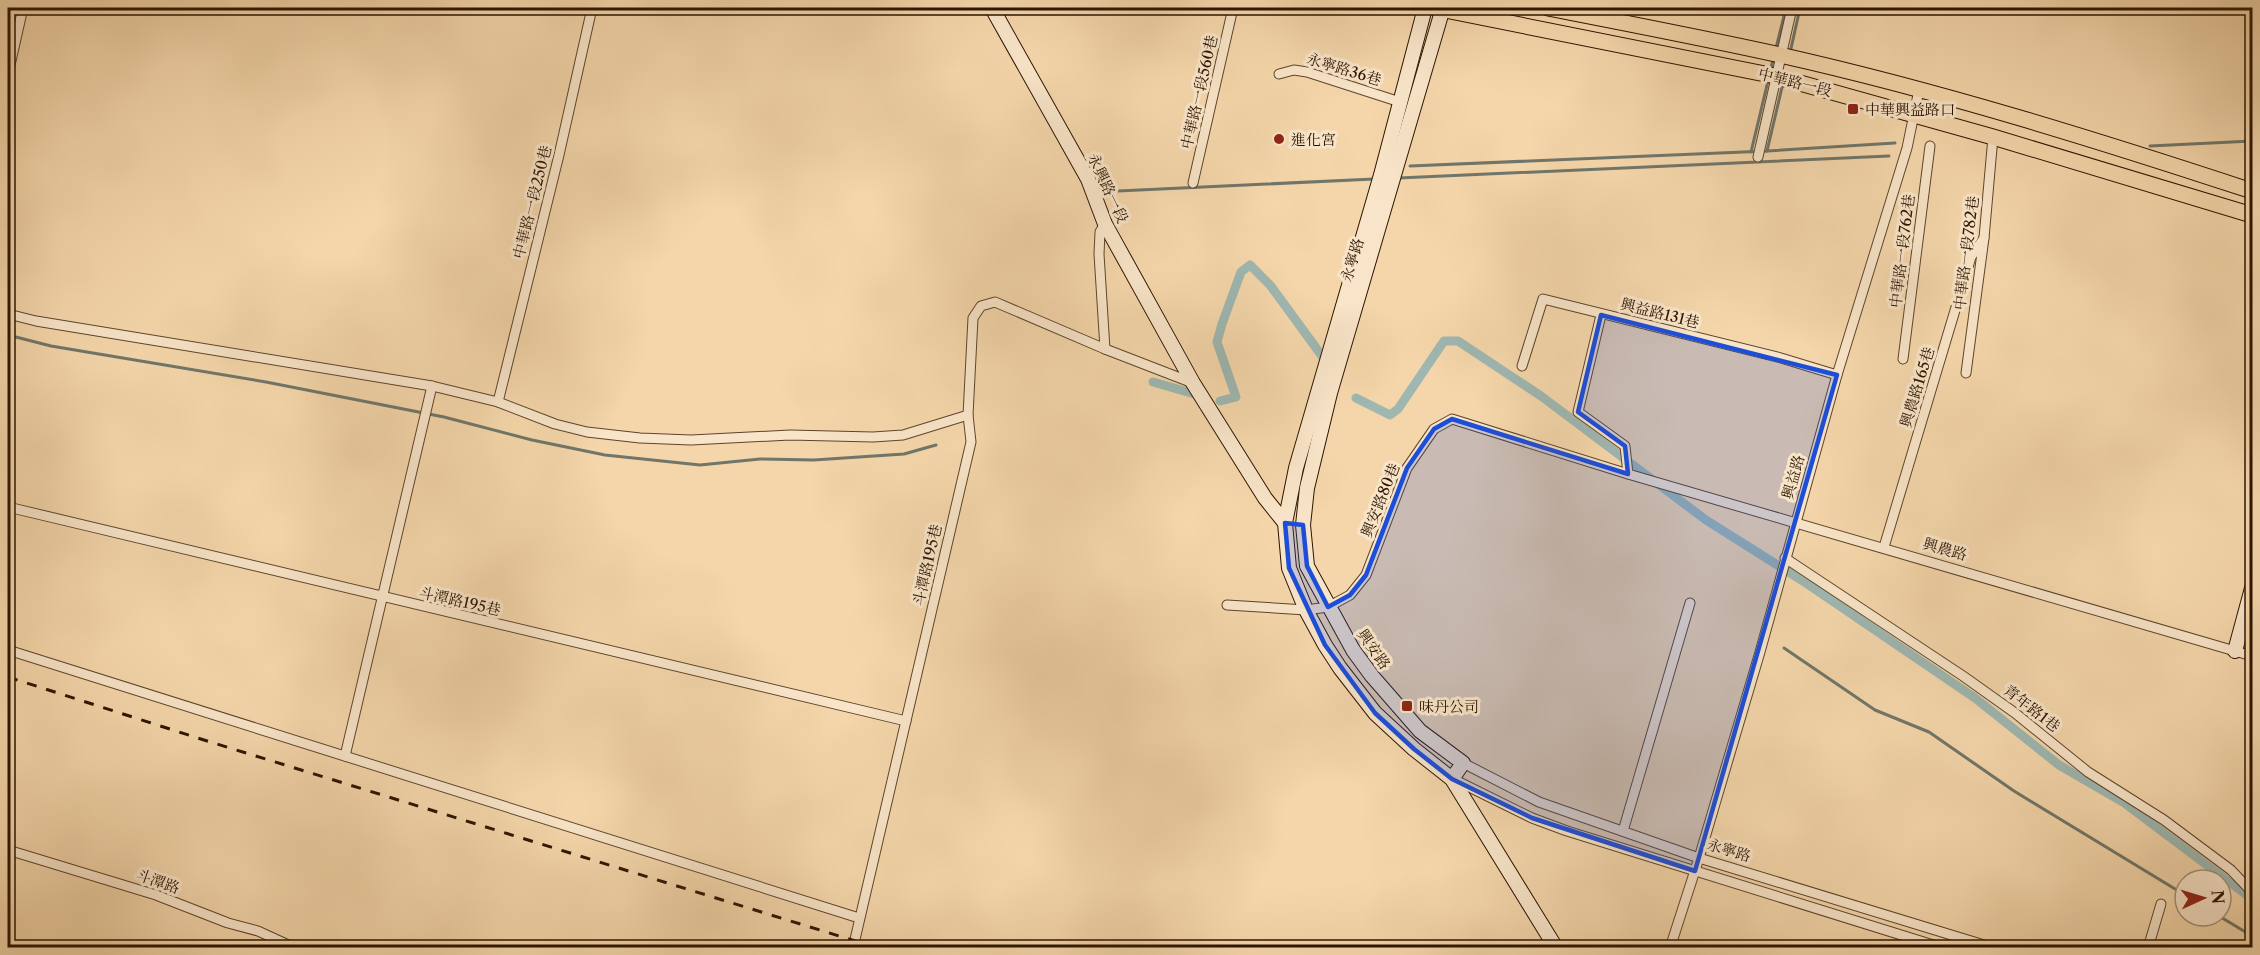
<svg xmlns="http://www.w3.org/2000/svg" width="2260" height="955" viewBox="0 0 2260 955" font-family="'Libre Caslon Text','Noto Serif TC',serif">
	<style>
		.lines { fill: none; stroke-linecap: round; stroke-linejoin: round }
		.stream { stroke: #70766a; stroke-width: 3 }
		.canal { stroke: #9eb7b1; stroke-width: 9 }
		.street-casing { stroke: #5e452a; stroke-width: 11 }
		.secondary-casing { stroke: #2c1500; stroke-width: 16 }
		.primary-casing { stroke: #2c1500; stroke-width: 17 }
		.street { stroke: #f8e4c8; stroke-width: 9 }
		.secondary { stroke: #f8e4c8; stroke-width: 14 }
		.primary { stroke: #f4d6aa; stroke-width: 15 }
		.rail { stroke: #2c1500; stroke-width: 3; stroke-dasharray: 10 10; stroke-linecap: butt }
		.marked { fill: #1d4ed8; fill-opacity: 0.2; stroke: #1d4ed8; stroke-width: 4.5; stroke-linejoin: round }
		.poi-dot { fill: #8f2418; stroke: #f8e4c8; stroke-width: 2 }
		.labels { text-anchor: middle; dominant-baseline: central; stroke-width: 6; stroke-linejoin: round; paint-order: stroke }
		.street-label { font-size: 15px; fill: #2c1500; stroke: #f8e4c8 }
		.poi-label { font-size: 15px; fill: #2c1500; stroke: #f8e4c8; text-anchor: start }
	</style>
	<rect width="100%" height="100%" fill="#f4d6aa"/>
	<filter id="stains"><feTurbulence type="fractalNoise" baseFrequency=".00333" numOctaves="4"/><feColorMatrix values="0 0 0 0 .2 0 0 0 0 .09 0 0 0 0 .02 0 0 0 .5 -.17"/></filter>
	<radialGradient id="worn" r=".72"><stop offset=".6" stop-color="#630" stop-opacity="0"/><stop offset="1" stop-color="#630" stop-opacity=".3"/></radialGradient>
	<g class="lines">
		<!-- stream -->
		<g class="stream">
			<polyline points="1776,48 1786,8"/>
			<polyline points="1790,53 1800,8"/>
			<polyline points="1770,71 1774,57"/>
			<polyline points="2150,146 2252,141"/>
			<polyline points="1767,151 1783,83"/>
			<polyline points="1751,152 1768,81"/>
			<polyline points="1410,166 1767,151 1895,143"/>
			<polyline points="1399,178 1889,156"/>
			<polyline points="1118,191 1374,179"/>
			<polyline points="8,335 51,346 266,382 444,417 532,440 605,455 700,465 760,459 814,460 904,454 936,445"/>
			<polyline points="1784,648 1875,710 1929,732 2014,791 2185,895"/>
			<polyline points="2219,916 2252,936"/>
		</g>
		<!-- canal -->
		<g class="canal">
			<polyline points="1153,382 1198,395"/>
			<polyline points="1356,398 1390,415 1398,409 1444,341 1458,341 1541,396 1706,520 1806,583 1975,698 2059,765 2123,802 2252,899"/>
			<polyline points="1220,401 1236,397 1217,342 1222,324 1241,272 1250,265 1270,285 1322,356"/>
		</g>
		<!-- street casing -->
		<g class="street-casing">
			<g id="street">
				<polyline points="8,74 23,8"/>
				<polyline points="1279,74 1294,70 1307,72 1400,102"/>
				<polyline points="1758,157 1792,8"/>
				<polyline points="1193,183 1233,8"/>
				<polyline points="1105,224 1100,232 1099,254 1105,349"/>
				<polyline points="8,314 36,321 432,386 498,402 555,424 587,432 640,438 691,440 790,435 873,437 903,435 968,415 973,318 981,306 995,302 1105,349 1193,383"/>
				<polyline points="1601,315 1578,412 1625,446 1628,474"/>
				<polyline points="1903,359 1930,146"/>
				<polyline points="1522,366 1543,299 1781,358 1837,375"/>
				<polyline points="1966,373 1984,238 1993,137"/>
				<polyline points="498,402 559,155 592,8"/>
				<polyline points="8,507 906,721"/>
				<polyline points="1884,547 1971,257 1984,238"/>
				<polyline points="1785,558 1963,676 2015,713 2088,772 2164,820 2231,870 2252,892"/>
				<polyline points="1227,605 1306,610 1328,607 1350,595 1366,575 1407,468 1434,429 1452,419 1628,474 2252,656"/>
				<polyline points="8,650 859,918"/>
				<polyline points="345,756 432,386"/>
				<polyline points="1463,763 1539,802 1699,858 1994,948"/>
				<polyline points="1453,779 1532,818 1567,831 1943,948"/>
				<polyline points="1623,831 1690,603"/>
				<polyline points="8,850 156,895 228,923 258,931 295,948"/>
				<polyline points="853,948 971,442 968,415"/>
				<polyline points="1670,948 1699,858 1760,652 1837,375 1907,148 1919,90"/>
				<polyline points="2148,948 2161,904"/>
			</g>
		</g>
		<!-- secondary casing -->
		<g class="secondary-casing">
			<g id="secondary">
				<polyline points="992,8 1088,179 1105,224 1193,383 1265,498 1285,523 1289,568 1306,610 1325,645 1340,668 1375,713 1414,749 1452,779 1556,948"/>
				<polyline points="1443,8 1330,393 1307,488 1303,525 1307,566 1353,650 1372,676 1420,731 1463,763 1452,779"/>
				<polyline points="1285,523 1296,468 1381,175 1425,8"/>
				<polyline points="2235,651 2252,588"/>
			</g>
		</g>
		<!-- primary casing -->
		<g class="primary-casing">
			<g id="primary">
				<polyline points="1435,8 1775,76 1993,137 2252,215"/>
				<path d="M1548,8C1625,23 1703,38 1780,55C1940,91 2097,140 2252,191"/>
			</g>
		</g>
		<!-- street -->
		<use href="#street" class="street"/>
		<!-- secondary -->
		<use href="#secondary" class="secondary"/>
		<!-- primary -->
		<use href="#primary" class="primary"/>
		<!-- rail -->
		<polyline class="rail" points="8,677 204,740 878,948"/>
	</g>
	<!-- marked area -->
	<path class="marked" d="M1601,315L1837,375L1695,871L1532,818L1452,779L1414,749L1375,713L1325,645L1289,568L1285,523L1303,525L1307,566L1328,607L1350,595L1366,575L1407,468L1434,429L1452,419L1628,474L1625,446L1578,412Z"/>
	<!-- markers -->
	<g class="poi-dot">
		<rect x="1847" y="103" width="12" height="12" rx="3"/>
		<circle cx="1279" cy="139" r="6"/>
		<rect x="1401" y="700" width="12" height="12" rx="3"/>
	</g>
	<g class="labels">
		<!-- street labels -->
		<g class="street-label">
			<text transform="translate(1344 69) rotate(17)">永寧路36巷</text>
			<text transform="translate(1795 82) rotate(14)">中華路一段</text>
			<text transform="translate(1199 92) rotate(-77)">中華路一段560巷</text>
			<text transform="translate(1108 188) rotate(65)">永興路一段</text>
			<text transform="translate(532 202) rotate(-76)">中華路一段250巷</text>
			<text transform="translate(1902 251) rotate(-83)">中華路一段762巷</text>
			<text transform="translate(1966 253) rotate(-83)">中華路一段782巷</text>
			<text transform="translate(1352 260) rotate(-73)">永寧路</text>
			<text transform="translate(1660 313) rotate(14)">興益路131巷</text>
			<text transform="translate(1917 387) rotate(-73)">興農路165巷</text>
			<text transform="translate(1793 477) rotate(-74)">興益路</text>
			<text transform="translate(1380 500) rotate(-68)">興安路80巷</text>
			<text transform="translate(1945 549) rotate(16)">興農路</text>
			<text transform="translate(927 565) rotate(-77)">斗潭路195巷</text>
			<text transform="translate(460 601) rotate(13)">斗潭路195巷</text>
			<text transform="translate(1374 649) rotate(55)">興安路</text>
			<text transform="translate(2032 708) rotate(38)">青年路1巷</text>
			<text transform="translate(1729 850) rotate(17)">永寧路</text>
			<text transform="translate(158 881) rotate(19)">斗潭路</text>
		</g>
		<!-- poi labels -->
		<g class="poi-label">
			<text x="1865" y="109">中華興益路口</text>
			<text x="1291" y="139">進化宮</text>
			<text x="1419" y="706">味丹公司</text>
		</g>
	</g>
	<!-- margin -->
	<rect width="2260" height="955" fill="none" stroke="#f4d6aa" stroke-width="30"/>
	<rect x="9" y="9" width="2242" height="937" fill="none" stroke="#2c1500" stroke-width="3"/>
	<rect x="15" y="15" width="2230" height="925" fill="none" stroke="#2c1500" stroke-width="1.5"/>
	<!-- north arrow -->
	<g transform="translate(2203 898) rotate(86)"><circle r="28" fill="#f8e4c8" stroke="#a69178" stroke-width="1.5"/>
	<path d="M0-4.5L10 22L0 15L-10 22Z" fill="#8f2418"/>
	<text y="-9" font-size="16" font-weight="bold" text-anchor="middle" fill="#2c1500">N</text>
	</g>
	<rect width="100%" height="100%" filter="url(#stains)"/>
	<rect width="100%" height="100%" fill="url(#worn)"/>
</svg>
